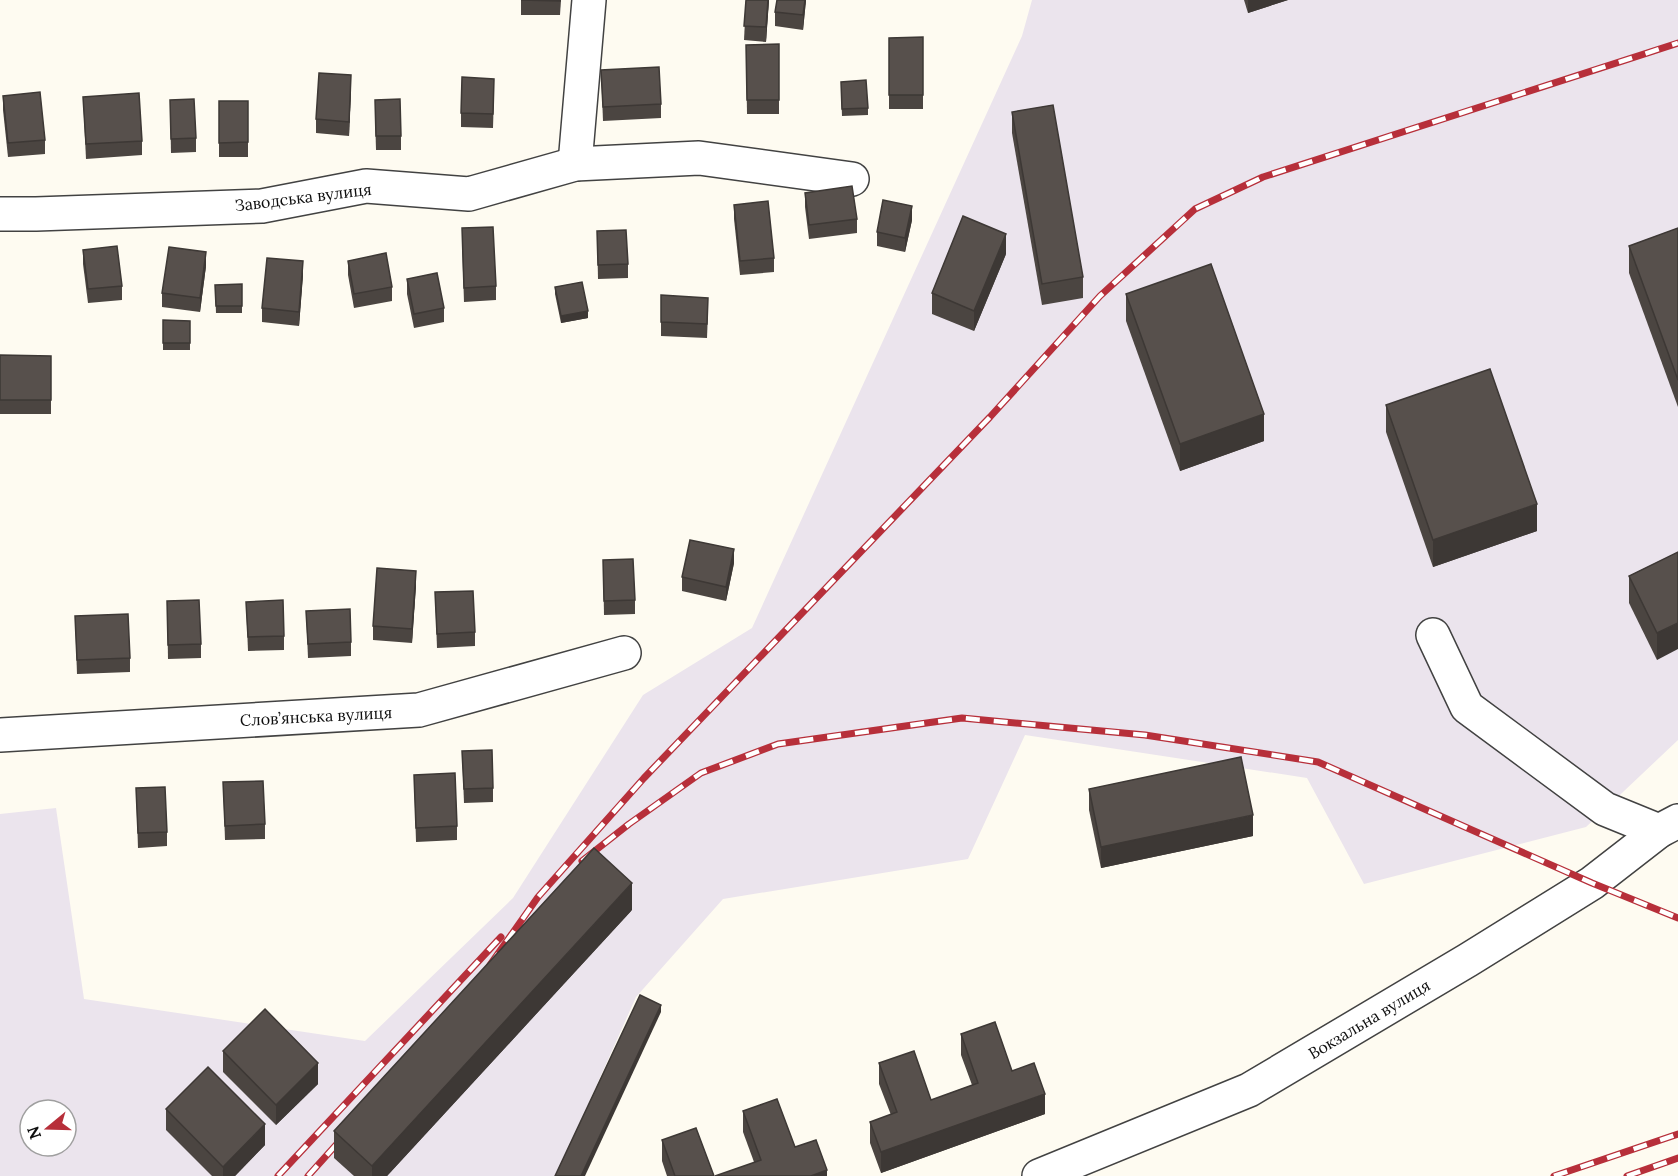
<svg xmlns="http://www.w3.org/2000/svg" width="1678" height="1176" viewBox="0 0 1678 1176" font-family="Lora,serif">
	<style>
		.industrial { fill: #ebe4ed; fill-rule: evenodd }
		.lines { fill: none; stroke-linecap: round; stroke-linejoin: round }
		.minor-casing { stroke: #424242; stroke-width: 36 }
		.minor { stroke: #fff; stroke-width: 33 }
		.rail-casing { stroke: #b72f3a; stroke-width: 7 }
		.rail { stroke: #fff; stroke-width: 4.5; stroke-dasharray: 14; stroke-linecap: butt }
		.wall { fill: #4b4541 }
		.shaded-wall { fill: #3d3835 }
		.building { fill: #57504c; stroke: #3d3835; stroke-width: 1.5 }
		.labels { text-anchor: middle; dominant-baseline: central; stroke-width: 6; stroke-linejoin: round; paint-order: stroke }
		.street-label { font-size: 16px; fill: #0f0f0f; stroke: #fff }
	</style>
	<rect width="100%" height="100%" fill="#fefbf1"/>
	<!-- industrial -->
	<path class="industrial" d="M1032,0H1678V740L1586,827L1364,884L1307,778L1025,735L968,859L723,899L636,997L556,1176H0V814L56,808L84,999L365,1041L513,898L643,695L752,628L1022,36ZM30,1110H66V1146H30Z"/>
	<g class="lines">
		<!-- minor casing -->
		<g class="minor-casing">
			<g id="minor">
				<polyline points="575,164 589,0"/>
				<polyline points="0,214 36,214 262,206 366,186 469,194 575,164 699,158 852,179"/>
				<polyline points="1433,635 1467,707 1605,809 1659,831"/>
				<polyline points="0,735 419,710 624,653"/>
				<polyline points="1039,1176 1249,1090 1468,960 1592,883 1659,831 1678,821"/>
			</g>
		</g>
		<!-- minor -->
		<use href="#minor" class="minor"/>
		<!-- rail casing -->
		<g class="rail-casing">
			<g id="rail">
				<polyline points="582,861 629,824 701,773 778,744 962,718 1145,735 1318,762 1592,883 1678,918"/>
				<polyline points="490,965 538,897 644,778 990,417 1100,296 1195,209 1263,177 1678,43"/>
				<polyline points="278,1176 501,937"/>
				<polyline points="308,1176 344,1136"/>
				<polyline points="1554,1176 1678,1134"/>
				<polyline points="1627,1176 1678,1158"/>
			</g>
		</g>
		<!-- rail -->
		<use href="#rail" class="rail"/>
	</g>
	<!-- wall -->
	<g class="wall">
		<polygon points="521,0 561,0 560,15 521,15"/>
		<polygon points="746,0 769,0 766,42 744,40"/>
		<polygon points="777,0 806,0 803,30 775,26 775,12"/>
		<polygon points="1244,0 1288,0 1248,13"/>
		<polygon points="923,37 923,109 889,109 889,38"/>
		<polygon points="779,44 779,114 747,114 746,45"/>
		<polygon points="601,70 661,104 661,118 603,121"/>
		<polygon points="351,89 349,136 316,133 316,119"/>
		<polygon points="841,89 868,108 868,115 842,116"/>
		<polygon points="494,93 493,128 461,127 461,113"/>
		<polygon points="3,96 45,140 45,154 8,157 3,110"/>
		<polygon points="83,97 142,141 142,155 86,159"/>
		<polygon points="170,100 196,138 196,152 171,153"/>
		<rect x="219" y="101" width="29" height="56"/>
		<polygon points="1012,112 1083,277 1083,298 1042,305 1012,133"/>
		<polygon points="375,114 401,136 401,150 376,150"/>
		<polygon points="805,193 857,219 857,233 809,239 805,207"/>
		<polygon points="734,205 774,258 774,272 740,275 734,219"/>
		<polygon points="912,220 905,252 877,246 877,232"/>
		<polygon points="1678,228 1678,407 1629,273 1629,246"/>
		<polygon points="597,231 628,264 628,278 598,279"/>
		<polygon points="462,242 496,286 496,300 464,302"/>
		<polygon points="83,250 122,286 122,300 88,303 83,264"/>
		<polygon points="1006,254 974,331 932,314 932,293"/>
		<polygon points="348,261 392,287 392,301 354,308 348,275"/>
		<polygon points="206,266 200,312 162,307 162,293"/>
		<polygon points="303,275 299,326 262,322 262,308"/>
		<polygon points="407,279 444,308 444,322 414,328 407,294"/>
		<polygon points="242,284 242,313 216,313 215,285"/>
		<polygon points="555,287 588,318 561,323 555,294"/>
		<polygon points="1126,294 1264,441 1180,471 1126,321"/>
		<polygon points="708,312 707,338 661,336 661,322"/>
		<polygon points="163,320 190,321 190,350 163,350"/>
		<polygon points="0,355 51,356 51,414 0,414"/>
		<polygon points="1386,405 1537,531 1433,567 1386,432"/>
		<polygon points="1678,552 1657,660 1629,603 1629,576"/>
		<polygon points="603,560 635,600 635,614 604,615"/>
		<polygon points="734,563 726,601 682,591 682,577"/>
		<polygon points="416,585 412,643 373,640 373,626"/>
		<polygon points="435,592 475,632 475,646 437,648"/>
		<polygon points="167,601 201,644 201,658 168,659"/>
		<polygon points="246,602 284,636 284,650 248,651"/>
		<polygon points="306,611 351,642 351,656 308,658"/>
		<polygon points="75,616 130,658 130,672 77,674"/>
		<polygon points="462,751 493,788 493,802 464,803"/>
		<polygon points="414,775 457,826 457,840 416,842"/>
		<polygon points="223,782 265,824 265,839 225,840"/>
		<polygon points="136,788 167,832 167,846 138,848"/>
		<polygon points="1089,789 1253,836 1101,868 1089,810"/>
		<polygon points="632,910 387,1176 354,1176 334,1158 334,1131"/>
		<polygon points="961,1034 1012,1071 1045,1114 881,1173 870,1143 870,1122 891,1115 879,1084 879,1063 931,1100 972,1085 961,1055"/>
		<polygon points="223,1051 318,1084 276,1125 223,1072"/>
		<polygon points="166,1109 265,1145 235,1176 212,1176 166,1130"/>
		<polygon points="743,1111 795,1147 827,1176 754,1162 743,1132"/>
		<polygon points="662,1140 714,1176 667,1176 662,1161"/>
	</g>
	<!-- shaded-wall -->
	<g class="shaded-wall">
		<polygon points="768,0 769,0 766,42 766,27"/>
		<polygon points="805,0 806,0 803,30 803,15"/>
		<polygon points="1248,0 1288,0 1248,13"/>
		<polygon points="351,75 351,89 349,136 349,122"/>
		<polygon points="912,206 912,220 905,252 905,238"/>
		<polygon points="1006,234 1006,254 974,331 974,311"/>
		<polygon points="206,252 206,266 200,312 200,298"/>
		<polygon points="303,261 303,275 299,326 299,312"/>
		<polygon points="588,311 588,318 561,323 561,316"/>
		<polygon points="1264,414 1264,441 1180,471 1180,444"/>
		<polygon points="1537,504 1537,531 1433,567 1433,540"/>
		<polygon points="734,549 734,563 726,601 726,587"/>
		<polygon points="416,571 416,585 412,643 412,629"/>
		<polygon points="1678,623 1678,649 1657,660 1657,633"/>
		<polygon points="1253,815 1253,836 1101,868 1101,847"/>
		<polygon points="632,883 632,910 387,1176 372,1176 372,1166"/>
		<polygon points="661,1005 661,1012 585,1176 581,1176"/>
		<polygon points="318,1063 318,1084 276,1125 276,1105"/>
		<polygon points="1045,1094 1045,1114 881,1173 881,1152"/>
		<polygon points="265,1124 265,1145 235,1176 223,1176 223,1167"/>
		<polygon points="827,1170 827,1176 811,1176"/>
	</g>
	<!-- building -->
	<g class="building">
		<polygon points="521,0 560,0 560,1"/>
		<polygon points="746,0 768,0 766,27 744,26"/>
		<polygon points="777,0 805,0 803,15 775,12"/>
		<polygon points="923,37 923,95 889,95 889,38"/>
		<polygon points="779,44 779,100 747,100 746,45"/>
		<polygon points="659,67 661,104 603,107 601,70"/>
		<polygon points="319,73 351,75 349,122 316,119"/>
		<polygon points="462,77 494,79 493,114 461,113"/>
		<polygon points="866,80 868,108 842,109 841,82"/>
		<polygon points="40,92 45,140 8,143 3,96"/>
		<polygon points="139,93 142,141 86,144 83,97"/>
		<polygon points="194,99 196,138 171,139 170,100"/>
		<polygon points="400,99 401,136 376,136 375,100"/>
		<polygon points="219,101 248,101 248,142 219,143"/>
		<polygon points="1053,105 1083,277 1042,284 1012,112"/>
		<polygon points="852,186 857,219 809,225 805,193"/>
		<polygon points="883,200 912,206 905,238 877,232"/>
		<polygon points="768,201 774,258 740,261 734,205"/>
		<polygon points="963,216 1006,234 974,311 932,293"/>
		<polygon points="493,227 496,286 464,288 462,228"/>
		<polygon points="1678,228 1678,380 1629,246"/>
		<polygon points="626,230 628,264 598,265 597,231"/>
		<polygon points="117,246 122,286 88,289 83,250"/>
		<polygon points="169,247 206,252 200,298 162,293"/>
		<polygon points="386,253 392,287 354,294 348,261"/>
		<polygon points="267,258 303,261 299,312 262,308"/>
		<polygon points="1211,264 1264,414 1180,444 1126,294"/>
		<polygon points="437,273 444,308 414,314 407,279"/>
		<polygon points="582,282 588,311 561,316 555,287"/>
		<polygon points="242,284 242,306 216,306 215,285"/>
		<polygon points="661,295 708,298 707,324 661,322"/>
		<polygon points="163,320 190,321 190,343 163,343"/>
		<polygon points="0,355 51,356 51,400 0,400"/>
		<polygon points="1490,369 1537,504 1433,540 1386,405"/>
		<polygon points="690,540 734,549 726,587 682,577"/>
		<polygon points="1678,552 1678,623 1657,633 1629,576"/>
		<polygon points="633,559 635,600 604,601 603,560"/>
		<polygon points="377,568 416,571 412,629 373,626"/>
		<polygon points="473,591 475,632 437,634 435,592"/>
		<polygon points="199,600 201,644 168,645 167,601"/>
		<polygon points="283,600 284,636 248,637 246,602"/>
		<polygon points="350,609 351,642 308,644 306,611"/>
		<polygon points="128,614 130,658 77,660 75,616"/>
		<polygon points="492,750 493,788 464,789 462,751"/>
		<polygon points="1241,757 1253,815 1101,847 1089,789"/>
		<polygon points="455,773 457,826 416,828 414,775"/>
		<polygon points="263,781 265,824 225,826 223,782"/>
		<polygon points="165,787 167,832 138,833 136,788"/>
		<polygon points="594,848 632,883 372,1166 334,1131"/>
		<polygon points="640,995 661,1005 581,1176 555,1176"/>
		<polygon points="265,1009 318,1063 276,1105 223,1051"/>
		<polygon points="995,1022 1012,1071 1034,1063 1045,1094 881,1152 870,1122 897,1112 879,1063 914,1051 931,1100 978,1083 961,1034"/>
		<polygon points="208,1067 265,1124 223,1167 166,1109"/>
		<polygon points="777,1099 795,1147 816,1140 827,1170 811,1176 715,1176 761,1160 743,1111"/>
		<polygon points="696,1128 714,1176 675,1176 662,1140"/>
	</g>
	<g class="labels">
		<!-- street labels -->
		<g class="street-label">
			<text transform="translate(303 197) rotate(-7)">Заводська вулиця</text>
			<text transform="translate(316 716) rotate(-3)">Слов’янська вулиця</text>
			<text transform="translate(1369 1019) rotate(-31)">Вокзальна вулиця</text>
		</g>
	</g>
	<!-- north arrow -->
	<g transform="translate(48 1128) rotate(251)"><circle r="28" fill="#ffffff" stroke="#9f9f9f" stroke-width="1.5"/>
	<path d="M0-4.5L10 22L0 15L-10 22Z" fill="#b72f3a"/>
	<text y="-9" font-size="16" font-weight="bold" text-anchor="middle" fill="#0f0f0f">N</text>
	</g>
</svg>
